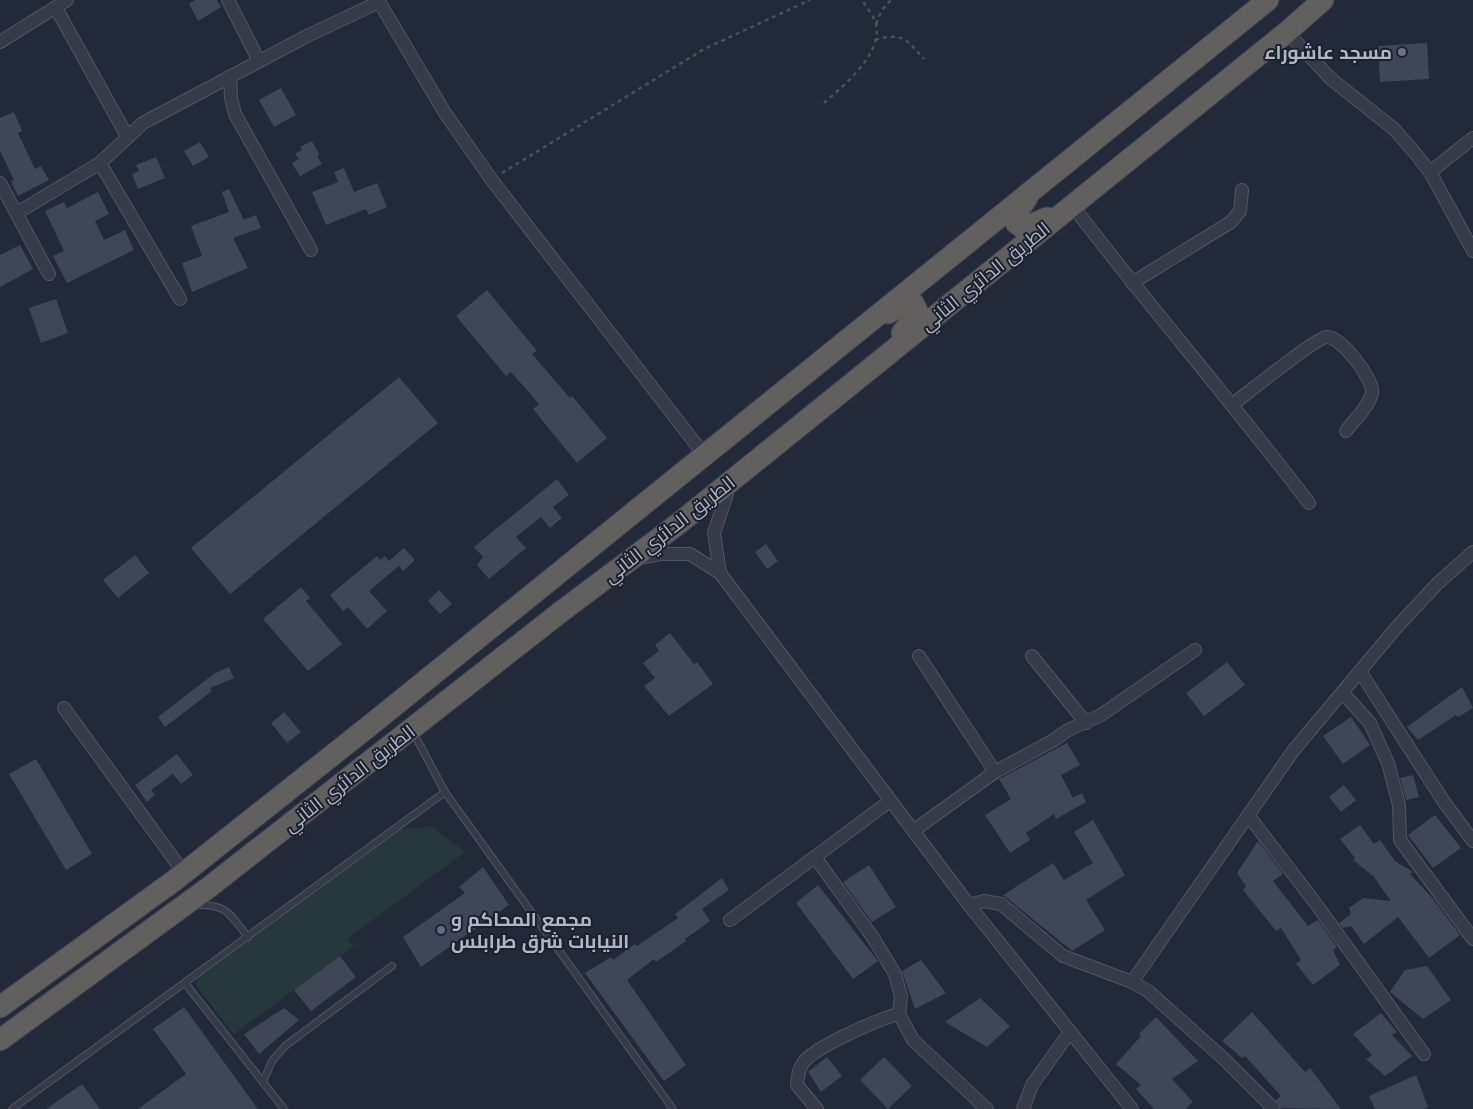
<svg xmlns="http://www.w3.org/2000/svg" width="1473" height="1109" viewBox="0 0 1473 1109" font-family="Mulish,Cairo,sans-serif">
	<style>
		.green { fill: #27383c }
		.building { fill: #3e4658 }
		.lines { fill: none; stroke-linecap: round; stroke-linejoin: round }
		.service-casing { stroke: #515664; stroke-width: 8 }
		.minor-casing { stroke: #515664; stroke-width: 14 }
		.trunk-casing { stroke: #3e4351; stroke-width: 23 }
		.path { stroke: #445459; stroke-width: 2.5; stroke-dasharray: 4 4; stroke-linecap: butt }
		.service { stroke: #363b49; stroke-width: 6 }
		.minor { stroke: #363b49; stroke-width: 12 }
		.trunk { stroke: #62605e; stroke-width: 21 }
		.worship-dot { fill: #6b7280; stroke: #1b202e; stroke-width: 2 }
		.service-dot { fill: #5c6f8a; stroke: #1b202e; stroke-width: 2 }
		.labels { text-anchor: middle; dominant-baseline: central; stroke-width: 4; stroke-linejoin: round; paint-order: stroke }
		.poi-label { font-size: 19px; font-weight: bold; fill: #b1b6c5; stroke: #1b202e; text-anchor: end }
		.street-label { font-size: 19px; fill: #b1b6c5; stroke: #1b202e }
	</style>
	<rect width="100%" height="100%" fill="#222938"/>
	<!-- green -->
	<polygon class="green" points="432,827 465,852 347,939 354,946 234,1034 196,986 197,979 401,829"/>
	<!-- building -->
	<g class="building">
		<polygon points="195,0 217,0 221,7 198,21 189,4"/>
		<polygon points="1427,43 1429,79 1380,82 1378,46"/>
		<polygon points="281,88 296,115 274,127 259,100"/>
		<polygon points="14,112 22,131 18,133 35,169 41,166 49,180 18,196 11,181 14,180 0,151 0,118"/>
		<polygon points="312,141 319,154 317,156 322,164 300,176 292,163 299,159 295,154 302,150 300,147"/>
		<polygon points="200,142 209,157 193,166 184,151"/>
		<polygon points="156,157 165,178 138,189 132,174 139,171 136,165"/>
		<polygon points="344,168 354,192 377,183 387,207 369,215 366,209 326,225 312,192 338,182 334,172"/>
		<polygon points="229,189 244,220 256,215 261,228 233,238 248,268 192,292 182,263 202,256 191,226 229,212 222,192"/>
		<polygon points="98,192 109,214 95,221 104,240 125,230 134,250 67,283 53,256 64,251 45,211 64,202 67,208"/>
		<polygon points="20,245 33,269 0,287 0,255"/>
		<polygon points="487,290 537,351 532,354 570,398 572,396 607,438 577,463 533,409 539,404 533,397 511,372 506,376 456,316"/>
		<polygon points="56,299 68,333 41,343 29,308"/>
		<polygon points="399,377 438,423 230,594 191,548"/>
		<polygon points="557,479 569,495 553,507 562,518 550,528 541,517 516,537 526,548 489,579 477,565 483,557 474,547"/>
		<polygon points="766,544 778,561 767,569 755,552"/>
		<polygon points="404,548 415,560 403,571 399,566 369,591 387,611 367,629 348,607 343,611 330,595 377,556 380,560 385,556 389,561"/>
		<polygon points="135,555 149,573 118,598 103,580"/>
		<polygon points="301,587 310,598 306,601 342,644 308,671 263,619"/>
		<polygon points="439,590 452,604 440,614 428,601"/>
		<polygon points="670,633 694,664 697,662 713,684 669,716 644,686 655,678 643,663 659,651 655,645"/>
		<polygon points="1227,662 1245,685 1204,716 1186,693"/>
		<polygon points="229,667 234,678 210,688 212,691 165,727 158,717 215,673"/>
		<polygon points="1462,687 1473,708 1458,717 1456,715 1418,740 1407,727"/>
		<polygon points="284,712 301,732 287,743 271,723"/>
		<polygon points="1351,717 1370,745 1343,764 1323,736"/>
		<polygon points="1067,743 1080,765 1061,775 1073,798 1082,793 1086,802 1056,819 1054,814 1026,833 1030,840 1010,853 985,815 1011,799 999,779"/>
		<polygon points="177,754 193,775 181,784 173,774 151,790 155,795 147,802 135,785"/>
		<polygon points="36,759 92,854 66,870 9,774"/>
		<polygon points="1413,775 1419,797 1406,800 1400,778"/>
		<polygon points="1344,785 1356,800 1341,812 1329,797"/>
		<polygon points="1435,815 1461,848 1433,868 1408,835"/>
		<polygon points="1093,820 1125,875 1086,900 1105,930 1072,951 1003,895 1053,863 1064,880 1093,863 1074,832"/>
		<polygon points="1360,825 1374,844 1380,840 1395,861 1413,872 1410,874 1434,900 1460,935 1429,958 1398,917 1364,944 1351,926 1343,928 1339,923 1351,914 1349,908 1363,898 1391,901 1373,876 1353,860 1355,858 1340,839"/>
		<polygon points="1258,841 1283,874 1273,881 1308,926 1318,920 1337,947 1333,950 1340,965 1313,985 1296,964 1301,960 1281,928 1276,931 1243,890 1246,886 1237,873"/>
		<polygon points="869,865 896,907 872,922 843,882"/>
		<polygon points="483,867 509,905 421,967 403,937 465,893 459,887"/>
		<polygon points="722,878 729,890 702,909 710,921 685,939 686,941 656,962 654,959 627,980 686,1065 664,1081 585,973 611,957 613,960 635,944 637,946 678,918 675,914"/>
		<polygon points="818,885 878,961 853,979 796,903"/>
		<polygon points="340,956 356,977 311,1011 294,990"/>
		<polygon points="921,960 946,993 915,1009 902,971"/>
		<polygon points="1427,966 1451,1000 1423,1019 1390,992 1405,970"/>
		<polygon points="980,998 1010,1026 987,1047 945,1022"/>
		<polygon points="184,1007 258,1109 138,1109 186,1074 153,1029"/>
		<polygon points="284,1008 299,1020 259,1054 244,1034"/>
		<polygon points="1252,1012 1305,1072 1310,1068 1341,1109 1282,1108 1276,1100 1281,1096 1245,1056 1242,1058 1222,1041"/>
		<polygon points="1381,1013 1397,1032 1392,1035 1412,1056 1385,1076 1366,1059 1372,1055 1353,1034"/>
		<polygon points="1156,1017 1198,1061 1172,1079 1193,1102 1185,1109 1154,1109 1136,1089 1141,1085 1116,1064 1141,1036 1139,1034"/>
		<polygon points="827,1057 842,1076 821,1092 808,1072"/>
		<polygon points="884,1057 912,1086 888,1109 860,1080"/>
		<polygon points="1416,1075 1428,1107 1423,1109 1375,1109 1369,1096"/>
		<polygon points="82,1084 100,1109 46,1109"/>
	</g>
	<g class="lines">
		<!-- service casing -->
		<g class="service-casing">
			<g id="service">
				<polyline points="413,732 445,792 673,1109"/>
				<path d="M195,905C227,904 229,913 248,937"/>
				<polyline points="185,983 284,1109"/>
				<polyline points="263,1082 272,1061 285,1046 392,966"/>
				<polyline points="12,1109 445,792"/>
			</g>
		</g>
		<!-- minor casing -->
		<g class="minor-casing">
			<g id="minor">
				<polyline points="228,0 259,61"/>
				<polyline points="378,0 445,113 491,179 705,456"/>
				<polyline points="56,8 127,136"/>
				<polyline points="1287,32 1331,79 1394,129 1415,153 1430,172 1473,251"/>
				<polyline points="0,42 67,0"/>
				<polyline points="230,76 231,98 235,114 311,250"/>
				<polyline points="100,163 180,299"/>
				<polyline points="1430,172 1473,138"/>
				<polyline points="0,183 49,274"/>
				<path d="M1072,205C1149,306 1232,402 1309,503"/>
				<polyline points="17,213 100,163 143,123 305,37 379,2"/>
				<polyline points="1132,283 1231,222 1240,211 1242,190"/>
				<path d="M1233,404C1248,393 1313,340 1326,337C1340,335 1374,379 1372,393C1369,407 1354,420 1346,431"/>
				<polyline points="730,485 714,533 720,573 969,905 1132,1109"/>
				<polyline points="639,558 661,554 690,554 720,573"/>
				<polyline points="1032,656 1086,723"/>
				<polyline points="1361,673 1444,802 1473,841"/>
				<polyline points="1343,693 1370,723 1388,763 1399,805 1400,840 1473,939"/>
				<polyline points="64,708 184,873"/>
				<polyline points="995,772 1054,740 1068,730 1101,715 1195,650"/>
				<polyline points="1248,815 1316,904 1424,1054"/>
				<polyline points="913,831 995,772 919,656"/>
				<polyline points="815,857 872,936 895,974 901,996 899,1014 913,1040 987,1109"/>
				<polyline points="969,905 984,901 1001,904 1063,956 1132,982 1148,991 1224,1059 1274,1109"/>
				<polyline points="730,920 890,801"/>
				<polyline points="1132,982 1293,751 1396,628 1437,584 1473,552"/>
				<path d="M817,1109L797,1085C798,1077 798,1070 803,1063C814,1047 879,1019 899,1014"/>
				<polyline points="1023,1109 1032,1085 1070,1032"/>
			</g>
		</g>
		<!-- trunk casing -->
		<g class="trunk-casing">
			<g id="trunk">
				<polyline points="1027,198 1014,217 1016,223 1023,228 1047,218"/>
				<polyline points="888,313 903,305 914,304 918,313 902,333"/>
				<polyline points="0,1007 175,880 373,723 1268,0"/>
				<polyline points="0,1040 208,888 562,611 678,524 1287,32 1323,0"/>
			</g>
		</g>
		<!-- path -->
		<g class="path">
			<polyline points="876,24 882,10 891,0"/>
			<path d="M875,40C903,32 906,39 924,59"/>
			<path d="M824,103C843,86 883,54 876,24C874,16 866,7 862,0"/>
			<polyline points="502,173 704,49 810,0"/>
		</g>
		<!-- service -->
		<use href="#service" class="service"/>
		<!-- minor -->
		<use href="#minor" class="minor"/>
		<!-- trunk -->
		<use href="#trunk" class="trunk"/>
	</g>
	<!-- markers -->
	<circle class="worship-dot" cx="1402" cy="52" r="5"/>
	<circle class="service-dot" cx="441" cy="930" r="5"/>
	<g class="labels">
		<!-- poi labels -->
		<g class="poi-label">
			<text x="1392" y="52">مسجد عاشوراء</text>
			<text x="451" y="919" text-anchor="start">مجمع المحاكم و<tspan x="451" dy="22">النيابات شرق طرابلس</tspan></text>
		</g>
		<!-- street labels -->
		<g class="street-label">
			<text transform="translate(985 276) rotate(-39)">الطريق الدائري الثاني</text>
			<text transform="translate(669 529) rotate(-38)">الطريق الدائري الثاني</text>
			<text transform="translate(349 778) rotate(-38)">الطريق الدائري الثاني</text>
		</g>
	</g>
</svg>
